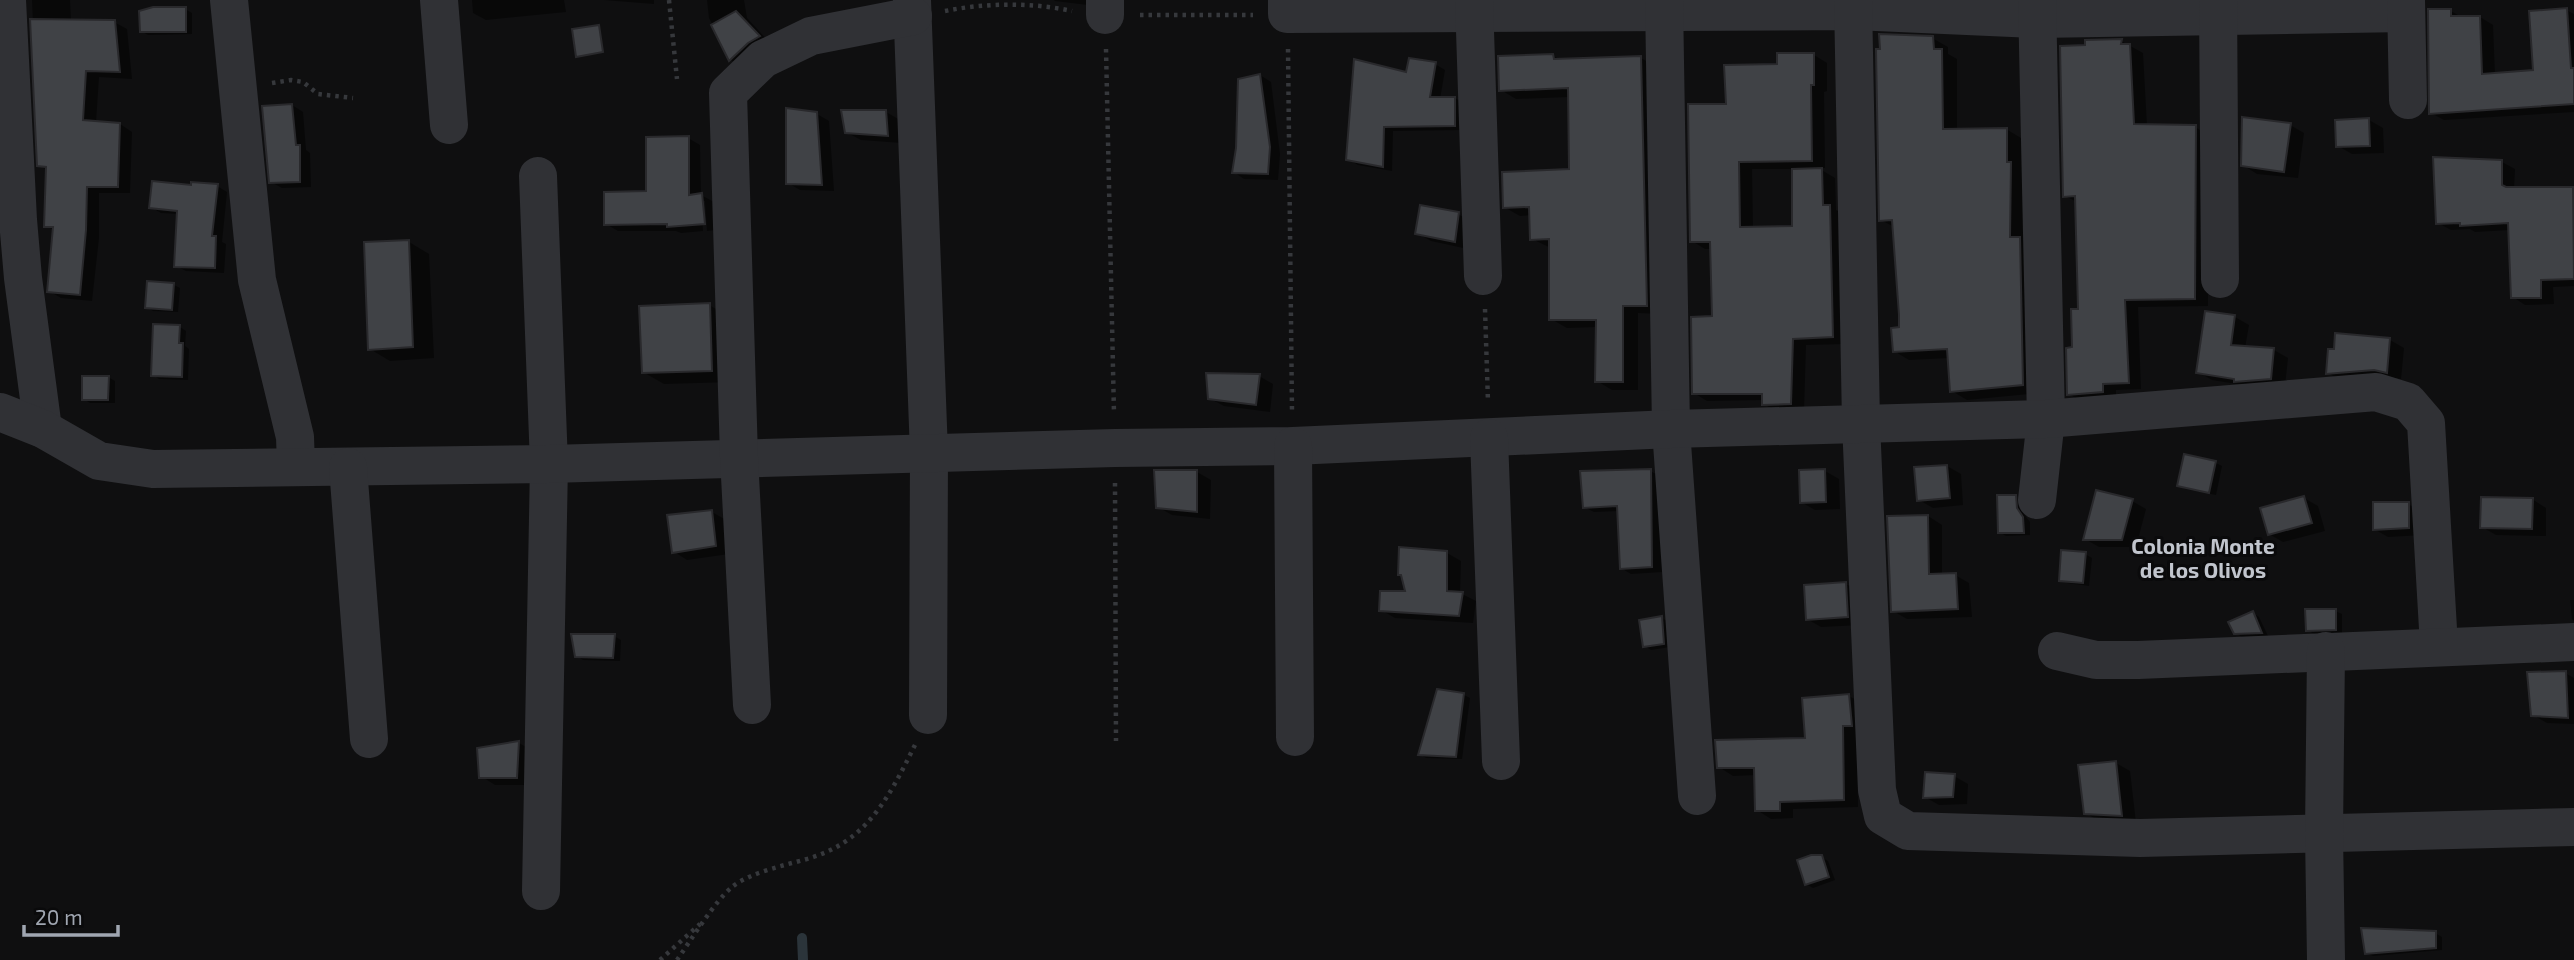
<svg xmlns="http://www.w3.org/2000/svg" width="2574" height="960" viewBox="0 0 2574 960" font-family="'Exo 2',sans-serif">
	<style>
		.shadow { fill: #0007; fill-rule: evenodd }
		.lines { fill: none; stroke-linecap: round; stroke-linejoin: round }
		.stream { stroke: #2b343a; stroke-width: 10 }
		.building { fill: #404246; stroke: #29292c; stroke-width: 2 }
		.path { stroke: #36383c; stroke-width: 4.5; stroke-dasharray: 3.5 5; stroke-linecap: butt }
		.minor { stroke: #303135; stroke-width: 38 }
		.labels { text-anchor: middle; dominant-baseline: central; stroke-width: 6; stroke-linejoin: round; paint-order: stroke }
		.neighbourhood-label { font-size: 21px; font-weight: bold; fill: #c1c5cd; stroke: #0a0a0b }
	</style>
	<rect width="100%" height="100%" fill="#0f0f10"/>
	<!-- shadow -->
	<g class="shadow">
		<polygon points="32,0 70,0 71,21 114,22 127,29 132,79 99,77 96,122 120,124 132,132 130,193 99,193 99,238 92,301 61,298 49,291 54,230 46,226 47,170 39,165"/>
		<polygon points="472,0 564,0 566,12 486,20 473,13"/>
		<polygon points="604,0 654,0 654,4"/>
		<polygon points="707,0 744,0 747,18 771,44 742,67 731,60 709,18"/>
		<polygon points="1054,0 1089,0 1088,5 1055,1"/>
		<polygon points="185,9 192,13 192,34 148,35 141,31"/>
		<polygon points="2566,10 2574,14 2574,112 2444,120 2431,113 2451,11 2463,18 2480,17 2493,25 2495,75 2535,72"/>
		<polygon points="1932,38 1948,47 1948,54 1957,59 1957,131 2006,129 2021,138 2038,393 1967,400 1952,391 1949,358 1909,360 1894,351 1901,329 1894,227 1881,220"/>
		<polygon points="2121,41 2143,53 2147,126 2195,127 2208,135 2208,306 2138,307 2141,389 2116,390 2116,399 2082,402 2069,394 2080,311 2077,202 2065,196"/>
		<path d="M1814,55L1827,63V91L1824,92L1825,168H1818L1835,178L1836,210L1843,214L1846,344L1806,345L1804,411H1777L1763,404L1764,400L1707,401L1694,393L1713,318L1712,249H1705L1692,241L1728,105L1779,66ZM1752,169H1794V228L1753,229Z"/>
		<polygon points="1553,56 1561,60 1641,58 1656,67 1661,314 1638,313 1638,390 1612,390 1597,381 1597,327 1567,328 1551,319 1551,248 1532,239 1531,215 1520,216 1504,207 1570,171 1569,97 1516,99 1501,90"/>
		<polygon points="1435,64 1445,70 1440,99 1455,98 1464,104 1465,130 1393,131 1392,171 1358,165 1348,159 1408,74"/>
		<polygon points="1260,75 1271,82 1280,154 1278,180 1244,179 1234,172"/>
		<polygon points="292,105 303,112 306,150 310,153 311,187 282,188 271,182"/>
		<polygon points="886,112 900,120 902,143 861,140 846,132"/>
		<polygon points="817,114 829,121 834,191 800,190 788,183"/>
		<polygon points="2369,120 2383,128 2384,153 2352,154 2338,146"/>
		<polygon points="2290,125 2304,133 2298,178 2257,174 2243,165"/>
		<polygon points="688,138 700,145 701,195 714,202 716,230 707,231 705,201 701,201 703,231 681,233 676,231 618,231 606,224 647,193"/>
		<polygon points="2502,162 2515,169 2514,189 2574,189 2574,286 2553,287 2554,304 2525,305 2513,297 2510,230 2475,232 2470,229 2451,230 2438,223"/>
		<polygon points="217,186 227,192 222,242 226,244 224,273 186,271 176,266 179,214 161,213 151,207 192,187"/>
		<polygon points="1458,214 1472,222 1468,249 1431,241 1417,233"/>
		<polygon points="409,242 429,254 434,358 390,361 370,349"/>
		<polygon points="174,285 180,288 178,312 153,311 147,307"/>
		<polygon points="709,305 730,317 732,382 664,384 643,372"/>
		<polygon points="2235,317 2249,325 2245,348 2274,350 2288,358 2285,386 2243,385 2212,380 2198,372"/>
		<polygon points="180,327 186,331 185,346 189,349 188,380 159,379 153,375"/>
		<polygon points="2390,340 2404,348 2401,379 2390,377 2342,381 2328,373"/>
		<polygon points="1259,376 1273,384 1270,412 1224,406 1209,398"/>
		<polygon points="108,377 115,381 115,403 90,403 84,399"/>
		<polygon points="2216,463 2222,466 2216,495 2185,489 2179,485"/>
		<polygon points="1947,466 1961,474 1963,505 1933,508 1919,500"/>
		<polygon points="1650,471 1660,476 1662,572 1631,574 1621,568 1619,511 1594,512 1584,507"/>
		<polygon points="1825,471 1839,479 1840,509 1815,510 1801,502"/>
		<polygon points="1197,472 1211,480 1210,519 1172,515 1158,507"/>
		<polygon points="2015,497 2022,501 2023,513 2030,522 2030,535 2006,536 1999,532"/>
		<polygon points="2304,498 2318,506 2325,531 2283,542 2269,534"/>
		<polygon points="2532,499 2546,508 2546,536 2496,535 2482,527"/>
		<polygon points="2132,501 2146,509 2136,547 2099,547 2085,539"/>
		<polygon points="2408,504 2422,512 2423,535 2388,537 2374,529"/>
		<polygon points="712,512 726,520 729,554 687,560 673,551"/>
		<polygon points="1928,516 1942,525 1942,576 1955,575 1969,583 1972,617 1907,619 1893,611"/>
		<polygon points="1447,553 1461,561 1460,593 1476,601 1473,623 1395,618 1381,610 1408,593"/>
		<polygon points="2085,554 2092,558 2089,586 2067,583 2060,580"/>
		<polygon points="1846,584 1860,592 1861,625 1821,627 1807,619"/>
		<polygon points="2570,600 2574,600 2574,621 2572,619"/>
		<polygon points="2335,611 2342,614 2342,633 2314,634 2307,630"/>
		<polygon points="2253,613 2259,617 2268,636 2242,637 2235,633"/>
		<polygon points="1662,618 1669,622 1670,647 1651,650 1645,646"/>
		<polygon points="614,636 621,640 620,661 583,660 577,656"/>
		<polygon points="2565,673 2574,678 2574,724 2547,723 2533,715"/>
		<polygon points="1464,695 1470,698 1462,759 1426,758 1420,754"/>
		<polygon points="1849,696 1863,704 1857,734 1858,807 1793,809 1793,818 1771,819 1757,810 1756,775 1733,776 1719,767 1807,740"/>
		<polygon points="519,743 533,751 531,785 495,785 481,776"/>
		<polygon points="2116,763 2130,771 2136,823 2100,822 2086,813"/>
		<polygon points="1954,776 1968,784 1967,804 1939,805 1925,797"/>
		<polygon points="1821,857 1828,861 1835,880 1813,888 1806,884"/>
		<polygon points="2435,933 2442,937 2442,950 2373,956 2366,953"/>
	</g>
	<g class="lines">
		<!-- stream -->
		<polyline class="stream" points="802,938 803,960"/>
	</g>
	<!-- building -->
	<g class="building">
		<polygon points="153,7 186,7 186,32 140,32 139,11"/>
		<polygon points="2567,8 2571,68 2574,68 2574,104 2429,114 2428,9 2451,9 2451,16 2480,16 2482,74 2533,70 2529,11"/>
		<polygon points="736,11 760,36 748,43 729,61 711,25"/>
		<polygon points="30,19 115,20 120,72 86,71 83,120 120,123 118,187 87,187 86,230 80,295 47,292 53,227 44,227 46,167 37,166"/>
		<polygon points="599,25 603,52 576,57 572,29"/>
		<polygon points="1879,34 1933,36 1934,49 1942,49 1943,129 2007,128 2007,162 2011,162 2010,237 2020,237 2023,385 1950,392 1947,349 1893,352 1891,328 1899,327 1899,315 1892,220 1879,221 1876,49 1880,49"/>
		<polygon points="2122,39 2121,44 2130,44 2134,124 2196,125 2195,299 2125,300 2129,383 2103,384 2103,392 2067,395 2066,348 2072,347 2071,309 2078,309 2075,196 2063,197 2060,46 2085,45 2085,40"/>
		<polygon points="1777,53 1814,53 1814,85 1811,85 1812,161 1739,162 1740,227 1792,226 1792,169 1822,168 1823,205 1830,205 1833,337 1793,339 1791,404 1762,405 1762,394 1692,394 1691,317 1712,316 1710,242 1690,242 1688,104 1726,104 1724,65 1777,64"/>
		<polygon points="1553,54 1554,59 1641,56 1647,306 1623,306 1623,382 1595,382 1596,320 1549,320 1549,239 1530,240 1529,207 1503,208 1502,172 1569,169 1568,88 1499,91 1498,56"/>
		<polygon points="1409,58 1436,62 1430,97 1455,97 1455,126 1384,127 1383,167 1346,160 1354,59 1406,72"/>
		<polygon points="1260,74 1270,147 1268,174 1232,173 1236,148 1238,79"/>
		<polygon points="292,104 296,145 300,145 300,182 269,183 262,106"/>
		<polygon points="786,108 817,112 822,185 786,184"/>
		<polygon points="841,110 886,110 888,136 845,133"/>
		<polygon points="2242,117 2291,123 2284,172 2241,166"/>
		<polygon points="2369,118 2370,146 2336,147 2335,120"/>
		<polygon points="689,136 689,195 702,193 705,224 667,227 667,224 604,225 604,192 646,191 646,137"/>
		<polygon points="2433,157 2502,160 2502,185 2506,187 2573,187 2574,279 2541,280 2541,298 2511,298 2508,223 2460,226 2460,223 2436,224"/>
		<polygon points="152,181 191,185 191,182 218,184 212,236 216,236 215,268 174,267 177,211 149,208"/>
		<polygon points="1420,205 1459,212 1455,242 1415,234"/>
		<polygon points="409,240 413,347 368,350 364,242"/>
		<polygon points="147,281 174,283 172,310 145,308"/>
		<polygon points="710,303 712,371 642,373 639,306"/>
		<polygon points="2205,311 2235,315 2231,345 2274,348 2271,379 2234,382 2234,379 2196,373"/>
		<polygon points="153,324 180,325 179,343 183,343 182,377 151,376"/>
		<polygon points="2335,333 2390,338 2387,373 2374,370 2326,374 2328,349 2334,349"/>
		<polygon points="1206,373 1260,374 1256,405 1208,399"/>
		<polygon points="82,376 109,376 108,400 82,400"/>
		<polygon points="2184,454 2216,461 2209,493 2177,486"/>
		<polygon points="1947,465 1950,498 1917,501 1914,467"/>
		<polygon points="1651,469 1652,567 1620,569 1617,506 1583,508 1580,471"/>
		<polygon points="1825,469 1826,502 1800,503 1799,470"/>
		<polygon points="1154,470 1197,470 1197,512 1156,508"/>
		<polygon points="2096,490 2133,499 2122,540 2083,540"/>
		<polygon points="1997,495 2016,495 2017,508 2023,517 2024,533 1998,533"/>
		<polygon points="2304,496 2312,523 2268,535 2260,508"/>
		<polygon points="2481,497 2533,498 2532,529 2480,528"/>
		<polygon points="2373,502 2409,502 2409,528 2373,530"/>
		<polygon points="712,510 716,546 672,553 667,515"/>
		<polygon points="1928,515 1929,574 1956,573 1958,609 1891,612 1887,516"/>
		<polygon points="1399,547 1447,551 1447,591 1463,592 1459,616 1379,611 1380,591 1405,591 1401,575 1398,575"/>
		<polygon points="2061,550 2086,552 2083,583 2059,581"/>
		<polygon points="1846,582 1848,617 1806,620 1804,585"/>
		<polygon points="2305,609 2336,609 2336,630 2306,631"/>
		<polygon points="2253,611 2262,633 2234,634 2228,622"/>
		<polygon points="1662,616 1664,644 1643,647 1639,620"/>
		<polygon points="571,634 615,634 613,658 575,657"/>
		<polygon points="2566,671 2568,718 2531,716 2527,672"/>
		<polygon points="1437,689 1464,693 1456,757 1418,755"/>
		<polygon points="1849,694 1852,726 1843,726 1844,800 1780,802 1780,811 1755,811 1754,768 1717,768 1715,740 1805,738 1802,698"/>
		<polygon points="519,741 517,778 479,778 477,748"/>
		<polygon points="2116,761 2122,816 2084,814 2078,765"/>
		<polygon points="1925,772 1955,774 1953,797 1923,798"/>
		<polygon points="1811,855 1822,855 1829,877 1805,885 1797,860"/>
		<polygon points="2361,928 2436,931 2436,948 2365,954"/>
	</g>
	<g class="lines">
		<!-- path -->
		<g class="path">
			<polyline points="669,0 677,79"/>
			<path d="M945,11C985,3 1031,2 1072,11"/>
			<polyline points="1140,15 1253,15"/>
			<polyline points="1106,49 1114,414"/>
			<polyline points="1288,49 1292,411"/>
			<polyline points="272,83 291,80 303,82 318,94 353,98"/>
			<polyline points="1485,309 1488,402"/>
			<polyline points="1115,483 1116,741"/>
			<polyline points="660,960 700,924"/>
			<path d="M677,960C691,940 715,901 732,887C749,873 782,866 803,860C866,844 888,799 915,745"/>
		</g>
		<!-- minor -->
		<g class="minor">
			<polyline points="7,0 18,220 23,278 43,429"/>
			<polyline points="229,0 257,280 295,437 296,465"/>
			<polyline points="439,0 449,125"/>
			<polyline points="912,0 929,453 928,715"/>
			<polyline points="1105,0 1105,15"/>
			<polyline points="1287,0 1287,14 1854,11 2037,19 2406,13"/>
			<polyline points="1474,0 1483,276"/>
			<polyline points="1664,0 1671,429 1697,796"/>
			<polyline points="1853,0 1861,423 1877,790 1883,816 1908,831 2140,838 2574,827"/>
			<polyline points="2037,0 2046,419 2037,500"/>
			<polyline points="2218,0 2220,279"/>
			<polyline points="2406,0 2408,100"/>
			<polyline points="538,176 549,464 541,891"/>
			<polyline points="0,412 43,429 99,461 153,469 549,464 1115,448 1293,446 1671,429 2046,419 2376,392 2408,402 2426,423 2439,646"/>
			<polyline points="1489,438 1501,761"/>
			<polyline points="1293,446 1295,737"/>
			<polyline points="348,467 369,739"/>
			<polyline points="2057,651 2096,660 2138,660 2574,642"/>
			<polyline points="2326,651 2324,834 2326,960"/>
			<polyline points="752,705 739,457 728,93 763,59 811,36 913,16"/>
		</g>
	</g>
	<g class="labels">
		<!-- neighbourhood labels -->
		<g class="neighbourhood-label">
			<text x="2203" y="545">Colonia Monte<tspan x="2203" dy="24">de los Olivos</tspan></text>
		</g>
	</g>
	<!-- scale -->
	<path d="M24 925v10h94v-10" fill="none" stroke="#a0a6b1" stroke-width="3.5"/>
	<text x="35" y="925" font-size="21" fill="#a0a6b1" stroke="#0a0a0b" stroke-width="5" paint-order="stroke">20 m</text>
</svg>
